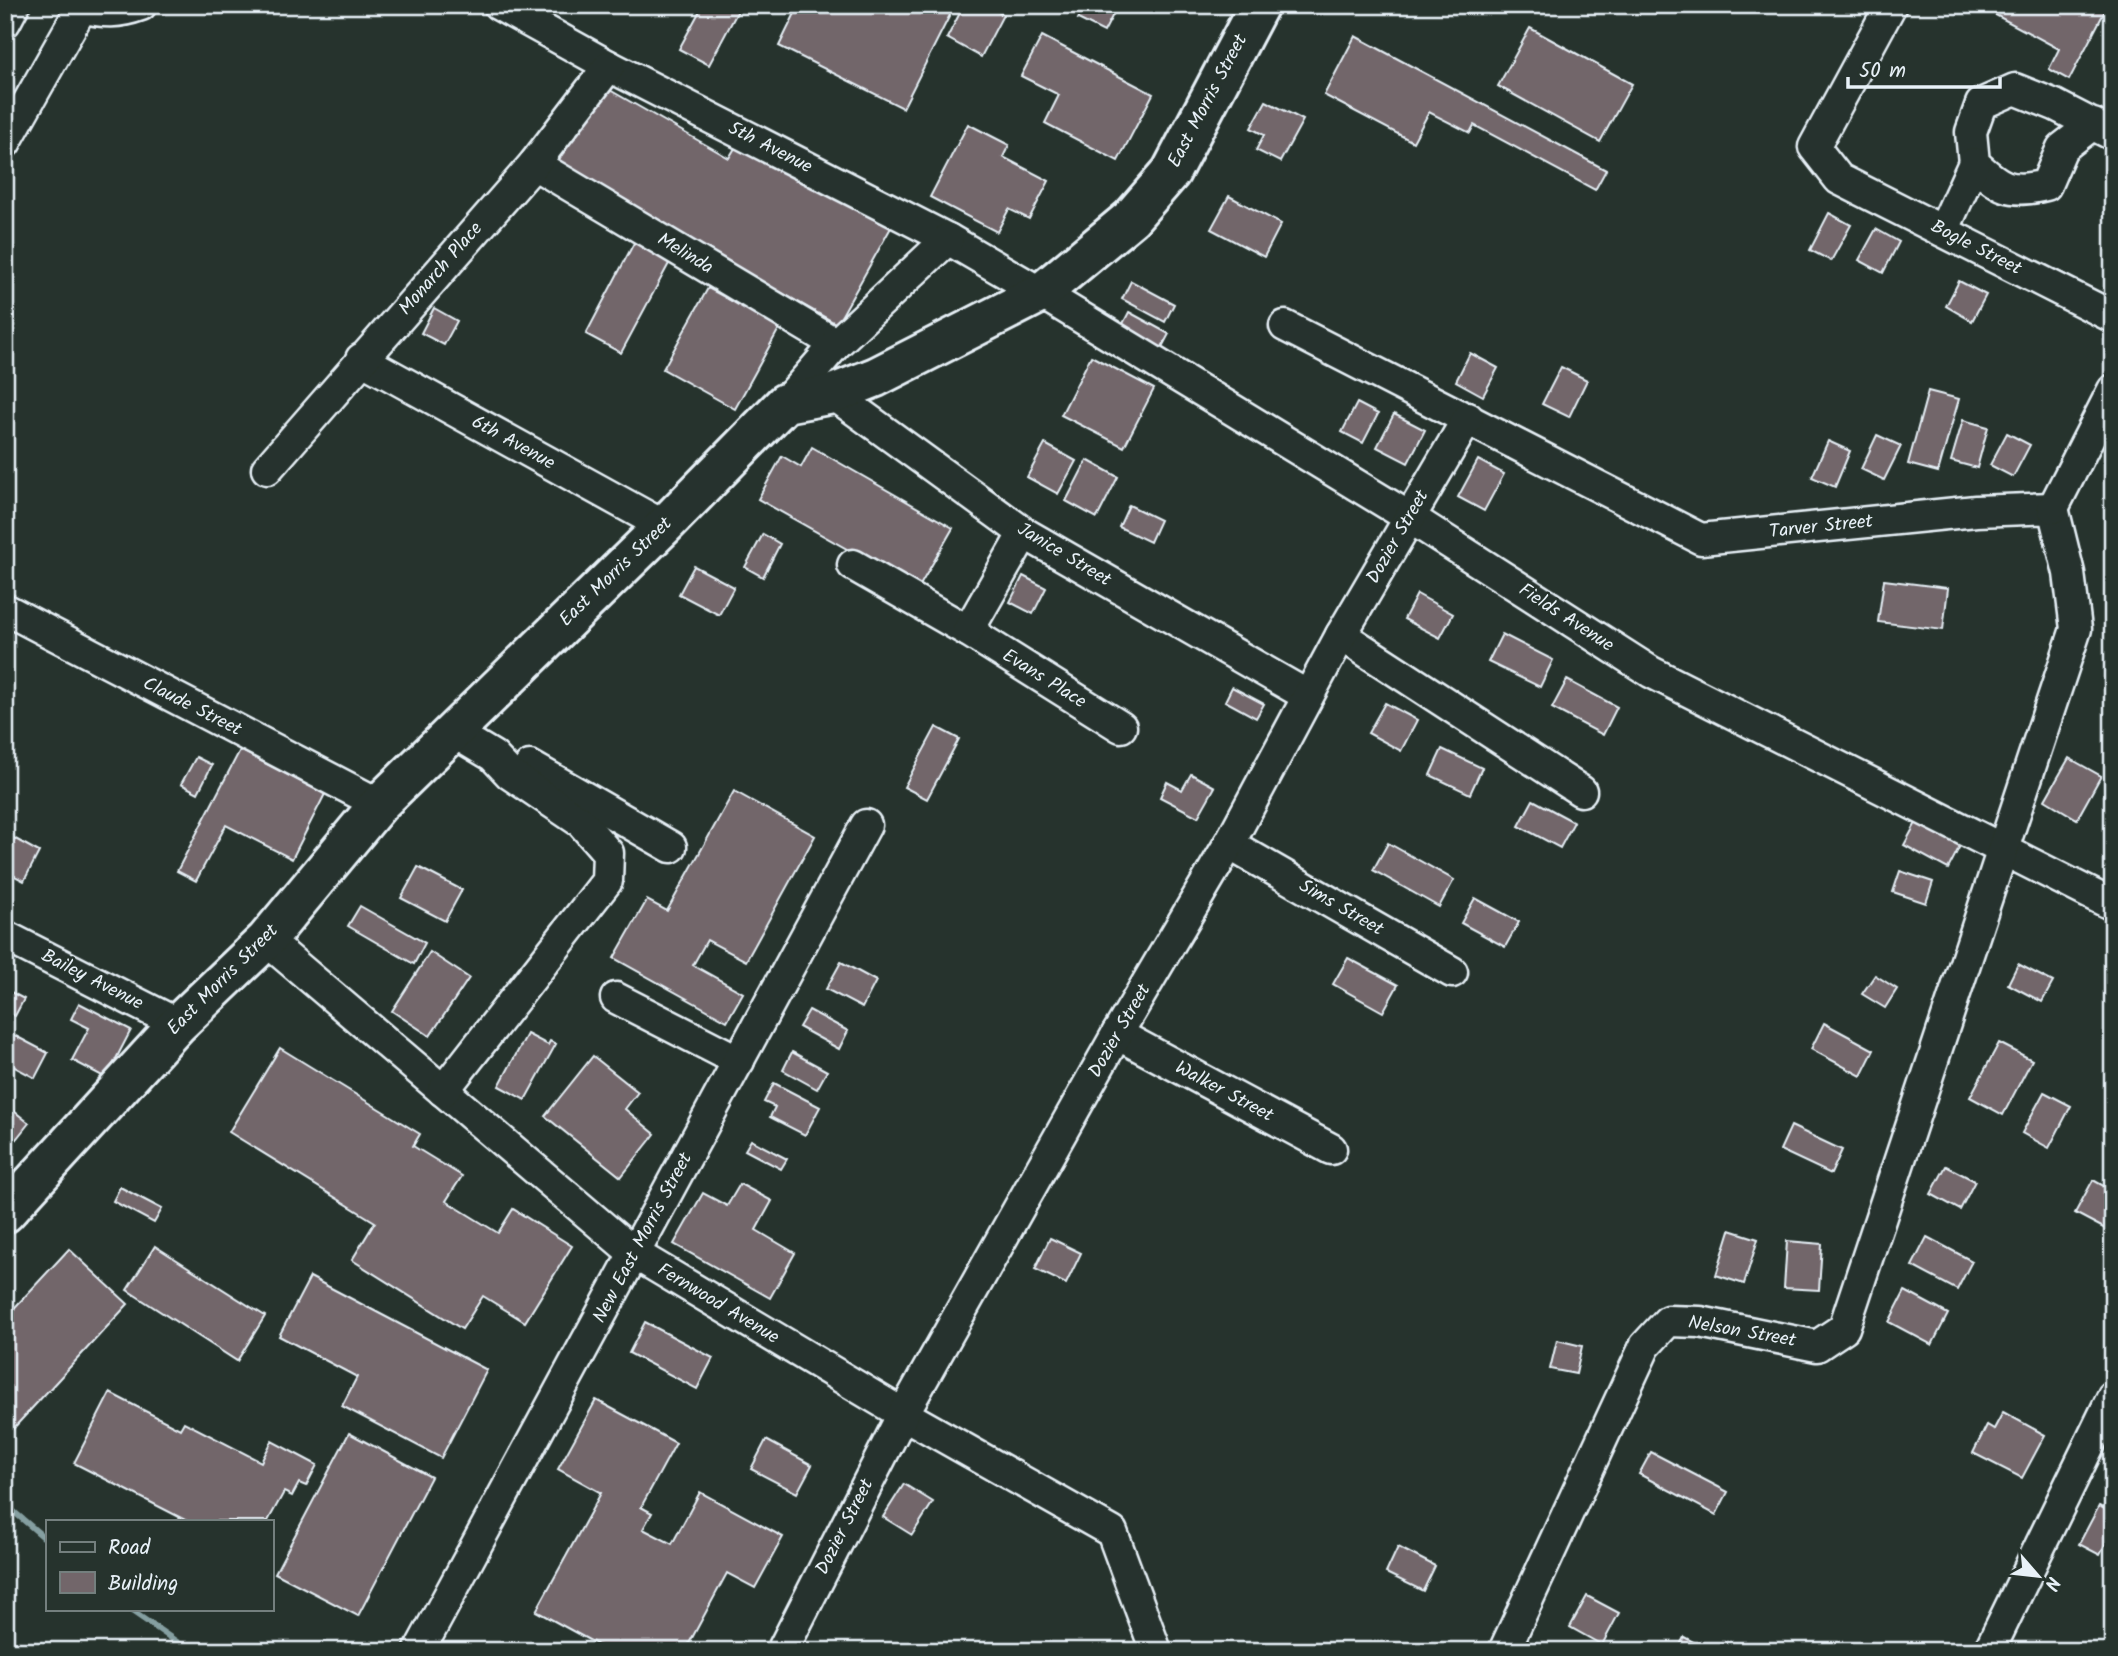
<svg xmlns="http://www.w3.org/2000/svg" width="2118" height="1656" viewBox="0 0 2118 1656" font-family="Kalam,sans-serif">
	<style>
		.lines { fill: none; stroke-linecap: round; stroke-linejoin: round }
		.stream { stroke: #859fa1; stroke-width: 6 }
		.building { fill: #72666a; stroke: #e8f1f8; stroke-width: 2 }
		.minor-casing { stroke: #e8f1f8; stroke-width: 35 }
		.major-casing { stroke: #e8f1f8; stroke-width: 44 }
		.minor { stroke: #26332d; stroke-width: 30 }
		.major { stroke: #26332d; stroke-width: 38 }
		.labels { text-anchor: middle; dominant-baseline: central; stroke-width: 5; stroke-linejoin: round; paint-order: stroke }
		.street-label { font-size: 19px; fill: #e8f1f8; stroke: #26332d }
	</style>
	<rect width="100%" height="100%" fill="#26332d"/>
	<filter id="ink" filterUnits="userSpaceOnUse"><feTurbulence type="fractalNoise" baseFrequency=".0143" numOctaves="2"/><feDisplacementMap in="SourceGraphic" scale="14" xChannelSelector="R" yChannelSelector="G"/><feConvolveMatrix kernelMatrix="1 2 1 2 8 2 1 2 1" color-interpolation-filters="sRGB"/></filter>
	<g filter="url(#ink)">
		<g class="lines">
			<!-- stream -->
			<g class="stream">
				<polyline points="5,1508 13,1511 47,1540"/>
				<polyline points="129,1609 190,1651"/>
			</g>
		</g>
		<!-- building -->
		<g class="building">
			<polygon points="703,5 741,5 709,65 679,49"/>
			<polygon points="799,5 955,5 903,108 779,46"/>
			<polygon points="964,5 986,5 1003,15 981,57 947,38"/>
			<polygon points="1086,5 1118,5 1104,32 1078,19"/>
			<polygon points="1977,5 2108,5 2069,80 2049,69 2059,49"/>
			<polygon points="1530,28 1632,84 1600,142 1498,86"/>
			<polygon points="1042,36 1153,94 1118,161 1045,123 1059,95 1021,76"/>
			<polygon points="1355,36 1606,170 1595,190 1474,125 1470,133 1429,112 1413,142 1324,95"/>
			<polygon points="601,85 729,158 741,138 893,224 837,324 556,165"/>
			<polygon points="1266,101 1303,120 1280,162 1256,150 1264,135 1251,128"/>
			<polygon points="968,124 1009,145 1003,157 1049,181 1029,219 1009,209 997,232 930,197"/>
			<polygon points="1229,196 1281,224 1264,257 1211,229"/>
			<polygon points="1829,213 1851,225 1831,261 1810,250"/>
			<polygon points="1876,229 1899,242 1883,273 1859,260"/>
			<polygon points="636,239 672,258 621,353 586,334"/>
			<polygon points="1131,281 1174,304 1165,322 1122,299"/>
			<polygon points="1959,281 1986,295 1972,321 1946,306"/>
			<polygon points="708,288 780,327 735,409 663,369"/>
			<polygon points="434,308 457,321 444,345 421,333"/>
			<polygon points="1129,312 1169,334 1153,364 1113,343"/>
			<polygon points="1470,353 1498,368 1483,396 1456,381"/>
			<polygon points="1091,356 1154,389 1124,447 1061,415"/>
			<polygon points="1561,367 1587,380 1569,417 1542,404"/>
			<polygon points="1928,391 1959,399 1938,472 1908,464"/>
			<polygon points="1357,403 1378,414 1363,443 1342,432"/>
			<polygon points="1394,414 1425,430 1408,463 1377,447"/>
			<polygon points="1963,420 1988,427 1977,468 1951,461"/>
			<polygon points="2007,433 2030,445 2013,477 1990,465"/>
			<polygon points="1877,435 1901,446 1884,480 1861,469"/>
			<polygon points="1828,441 1850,451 1835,487 1812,477"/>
			<polygon points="1045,444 1076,461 1058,494 1027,477"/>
			<polygon points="812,447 953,528 918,589 758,499 782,456 801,467"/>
			<polygon points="1087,460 1118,477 1097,518 1066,501"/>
			<polygon points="1478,460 1504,474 1484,511 1458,497"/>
			<polygon points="1129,505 1160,520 1150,542 1119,527"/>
			<polygon points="763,534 780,544 763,577 745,567"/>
			<polygon points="694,566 734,587 719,615 679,594"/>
			<polygon points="1023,576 1046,588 1033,614 1010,602"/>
			<polygon points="1884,580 1948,588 1943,630 1878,622"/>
			<polygon points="1417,594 1453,614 1440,638 1404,619"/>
			<polygon points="1502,634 1553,660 1540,687 1488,662"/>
			<polygon points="1567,680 1617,707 1603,735 1552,708"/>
			<polygon points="1232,687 1264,704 1256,718 1225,701"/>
			<polygon points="1385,703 1417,720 1401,751 1368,733"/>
			<polygon points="936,727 959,739 927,799 904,787"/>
			<polygon points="1442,749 1482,768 1470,794 1430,775"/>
			<polygon points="240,750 325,794 292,859 226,825 196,881 177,871"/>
			<polygon points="196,757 212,765 198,793 181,784"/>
			<polygon points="2069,758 2101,776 2077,819 2045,800"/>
			<polygon points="1191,774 1215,787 1198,817 1160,797 1167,782 1182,790"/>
			<polygon points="734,791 815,836 746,961 707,940 693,965 743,993 727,1021 614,958 647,900 667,911"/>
			<polygon points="1533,800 1574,822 1560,848 1519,826"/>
			<polygon points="1917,821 1961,844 1948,869 1904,845"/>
			<polygon points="10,836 39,852 24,881 5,871 5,844"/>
			<polygon points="1388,843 1454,880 1439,907 1373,870"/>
			<polygon points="418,867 462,890 445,921 401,898"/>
			<polygon points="1900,871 1933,882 1926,903 1893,892"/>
			<polygon points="1475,898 1519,922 1505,947 1461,923"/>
			<polygon points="360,906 425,943 414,964 348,926"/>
			<polygon points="430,952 469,978 430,1036 392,1011"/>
			<polygon points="1348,958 1398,985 1383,1012 1333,984"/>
			<polygon points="841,962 876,981 862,1008 826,989"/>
			<polygon points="2018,964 2053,982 2042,1002 2008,984"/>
			<polygon points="1875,975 1897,989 1885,1008 1862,994"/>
			<polygon points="5,989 24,999 15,1016 5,1011"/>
			<polygon points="79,1003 131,1030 106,1078 72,1060 89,1028 71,1019"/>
			<polygon points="809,1010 848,1031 839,1049 799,1027"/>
			<polygon points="1824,1023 1874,1050 1861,1076 1811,1049"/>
			<polygon points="6,1031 48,1053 35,1078 5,1062"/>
			<polygon points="527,1034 548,1045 550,1041 556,1044 525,1100 499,1086"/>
			<polygon points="1999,1043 2032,1060 2003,1115 1970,1097"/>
			<polygon points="280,1048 420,1134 413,1146 462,1176 446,1201 498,1233 513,1209 572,1246 525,1322 483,1296 462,1329 352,1260 375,1222 229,1132"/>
			<polygon points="792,1052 827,1071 817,1089 783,1070"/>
			<polygon points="593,1056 638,1092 625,1109 655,1134 621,1177 545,1116"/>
			<polygon points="774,1083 820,1107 805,1135 770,1117 775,1107 764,1102"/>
			<polygon points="2044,1092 2071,1106 2049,1148 2022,1133"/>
			<polygon points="5,1104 29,1123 5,1153"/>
			<polygon points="1791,1126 1842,1150 1831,1174 1780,1150"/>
			<polygon points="751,1140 787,1159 781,1169 745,1150"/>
			<polygon points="1946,1166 1975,1181 1960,1210 1931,1194"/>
			<polygon points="2093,1180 2113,1191 2113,1233 2075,1213"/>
			<polygon points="740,1184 772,1201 756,1230 795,1253 770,1298 674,1244 703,1193 727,1206"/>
			<polygon points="120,1187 162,1209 154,1223 113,1201"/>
			<polygon points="1730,1230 1758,1239 1744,1284 1716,1275"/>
			<polygon points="1927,1237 1972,1261 1957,1290 1912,1266"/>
			<polygon points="1050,1238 1081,1253 1066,1284 1035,1269"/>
			<polygon points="1787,1241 1822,1244 1819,1290 1784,1288"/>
			<polygon points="155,1246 265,1316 237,1361 127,1290"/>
			<polygon points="69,1249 128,1304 11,1431 5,1426 5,1318"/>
			<polygon points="310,1277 487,1370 441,1458 342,1406 357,1377 279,1336"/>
			<polygon points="1905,1291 1948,1314 1932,1345 1889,1322"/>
			<polygon points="645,1322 713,1358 697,1389 629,1353"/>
			<polygon points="1557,1340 1582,1346 1576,1374 1550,1369"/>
			<polygon points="110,1393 180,1429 184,1422 261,1462 272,1441 317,1465 306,1486 299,1483 292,1496 284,1492 268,1521 187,1521 74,1463"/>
			<polygon points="596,1400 676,1443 641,1507 652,1513 643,1529 672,1544 700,1492 783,1537 755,1588 727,1573 685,1651 609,1651 536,1611 601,1493 558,1469"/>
			<polygon points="2003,1412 2045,1435 2022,1478 1973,1453 1987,1425 1994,1429"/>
			<polygon points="349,1433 431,1477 358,1616 275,1573"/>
			<polygon points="766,1440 812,1465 797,1493 751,1469"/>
			<polygon points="1651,1452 1728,1492 1716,1515 1639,1474"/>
			<polygon points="904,1484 933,1502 912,1535 883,1517"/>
			<polygon points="2099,1506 2113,1513 2113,1540 2109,1538 2100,1555 2079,1544"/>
			<polygon points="1398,1547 1435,1566 1423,1591 1386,1573"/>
			<polygon points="1587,1596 1619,1613 1602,1645 1570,1627"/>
			<polygon points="1684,1637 1710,1651 1677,1651"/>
		</g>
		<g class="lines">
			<!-- minor casing -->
			<g class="minor-casing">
				<g id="minor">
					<polyline points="499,5 609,66 948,239 1041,293 1409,517 1651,672 2113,905"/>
					<polyline points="1891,5 1814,147 1839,179 2113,317"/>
					<path d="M82,7C104,13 119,13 141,5"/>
					<polyline points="5,22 14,5"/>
					<path d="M2093,124L2062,148L2046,185C2009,194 2000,187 1974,163L1971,132L1981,104L2015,89L2055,105L2113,135"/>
					<polyline points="5,143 82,7 80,5"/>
					<polyline points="534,164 836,344"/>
					<polyline points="1943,231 1974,163"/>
					<polyline points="1285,326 1701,539 1976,511 2053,508 2069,573 2076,629 1844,1328 1817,1346 1700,1322 1668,1321 1645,1346 1504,1651"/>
					<polyline points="361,359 664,526"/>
					<polyline points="833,394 1024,533 1308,696"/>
					<polyline points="785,403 836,344 948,239"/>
					<polyline points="267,469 534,164 609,66"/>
					<polyline points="2053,508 2113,390"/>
					<polyline points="853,565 968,631 1121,727"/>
					<polyline points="5,609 379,804"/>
					<polyline points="968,631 1024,533"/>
					<polyline points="1341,635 1581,791"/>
					<polyline points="530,766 671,847"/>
					<polyline points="1229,844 1452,972"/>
					<polyline points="5,936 178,1024"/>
					<polyline points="266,940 635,1254 903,1414 1112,1532 1156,1651"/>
					<polyline points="616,998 739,1061"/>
					<polyline points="1117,1034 1331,1149"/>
					<polyline points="443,1091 607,881 608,853 581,822 510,774 493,756 453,732"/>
					<polyline points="419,1651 866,825"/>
					<polyline points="782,1651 903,1414 1117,1034 1229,844 1341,635 1468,418"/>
					<polyline points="1989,1651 2113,1396"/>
				</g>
			</g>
			<!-- major casing -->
			<g class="major-casing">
				<polyline id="major" points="5,1213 178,1024 266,940 379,804 664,526 785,403 833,394 876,377 1041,293 1131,218 1171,172 1259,5"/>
			</g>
			<!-- minor -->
			<use href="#minor" class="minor"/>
			<!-- major -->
			<use href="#major" class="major"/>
		</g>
	</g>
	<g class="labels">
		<!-- street labels -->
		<g class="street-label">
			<text transform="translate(1208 101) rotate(-62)">East Morris Street</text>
			<text transform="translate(770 148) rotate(27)">5th Avenue</text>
			<text transform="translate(1976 248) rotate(27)">Bogle Street</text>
			<text transform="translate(685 254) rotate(31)">Melinda</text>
			<text transform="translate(441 269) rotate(-49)">Monarch Place</text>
			<text transform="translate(513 443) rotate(29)">6th Avenue</text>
			<text transform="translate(1821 527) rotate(-6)">Tarver Street</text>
			<text transform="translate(1398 537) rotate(-60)">Dozier Street</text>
			<text transform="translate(1064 555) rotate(31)">Janice Street</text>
			<text transform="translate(616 572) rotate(-44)">East Morris Street</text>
			<text transform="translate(1566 618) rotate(33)">Fields Avenue</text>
			<text transform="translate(1044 679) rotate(32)">Evans Place</text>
			<text transform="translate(192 707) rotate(27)">Claude Street</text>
			<text transform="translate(1341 908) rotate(30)">Sims Street</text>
			<text transform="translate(92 980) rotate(27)">Bailey Avenue</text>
			<text transform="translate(223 980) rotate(-45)">East Morris Street</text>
			<text transform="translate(1120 1031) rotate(-60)">Dozier Street</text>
			<text transform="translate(1224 1092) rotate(28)">Walker Street</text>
			<text transform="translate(643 1238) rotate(-62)">New East Morris Street</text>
			<text transform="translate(718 1304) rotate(31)">Fernwood Avenue</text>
			<text transform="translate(1742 1332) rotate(10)">Nelson Street</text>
			<text transform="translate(845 1527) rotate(-63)">Dozier Street</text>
		</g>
	</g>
	<!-- margin -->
	<rect width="2118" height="1656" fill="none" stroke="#26332d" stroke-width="28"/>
	<rect x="14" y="14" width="2090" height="1628" fill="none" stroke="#e8f1f8" stroke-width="2.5" filter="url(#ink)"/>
	<!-- legend -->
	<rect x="46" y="1520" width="228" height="91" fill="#26332d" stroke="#747f7e" stroke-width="2"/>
	<rect x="60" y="1542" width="35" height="10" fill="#26332d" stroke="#747f7e" stroke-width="2"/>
	<text x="108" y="1554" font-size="21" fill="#e8f1f8">Road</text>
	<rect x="60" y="1572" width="35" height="21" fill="#72666a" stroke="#747f7e" stroke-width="2"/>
	<text x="108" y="1590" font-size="21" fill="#e8f1f8">Building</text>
	<!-- north arrow -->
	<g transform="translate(2038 1576) rotate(118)" stroke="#26332d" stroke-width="5" paint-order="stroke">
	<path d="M0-5L12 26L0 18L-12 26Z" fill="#e8f1f8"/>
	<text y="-10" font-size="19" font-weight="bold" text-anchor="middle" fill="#e8f1f8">N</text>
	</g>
	<!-- scale -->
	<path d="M1848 77v10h152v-10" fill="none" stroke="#e8f1f8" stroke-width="3.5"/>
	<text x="1859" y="77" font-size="21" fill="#e8f1f8" stroke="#26332d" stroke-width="5" paint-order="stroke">50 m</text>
</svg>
